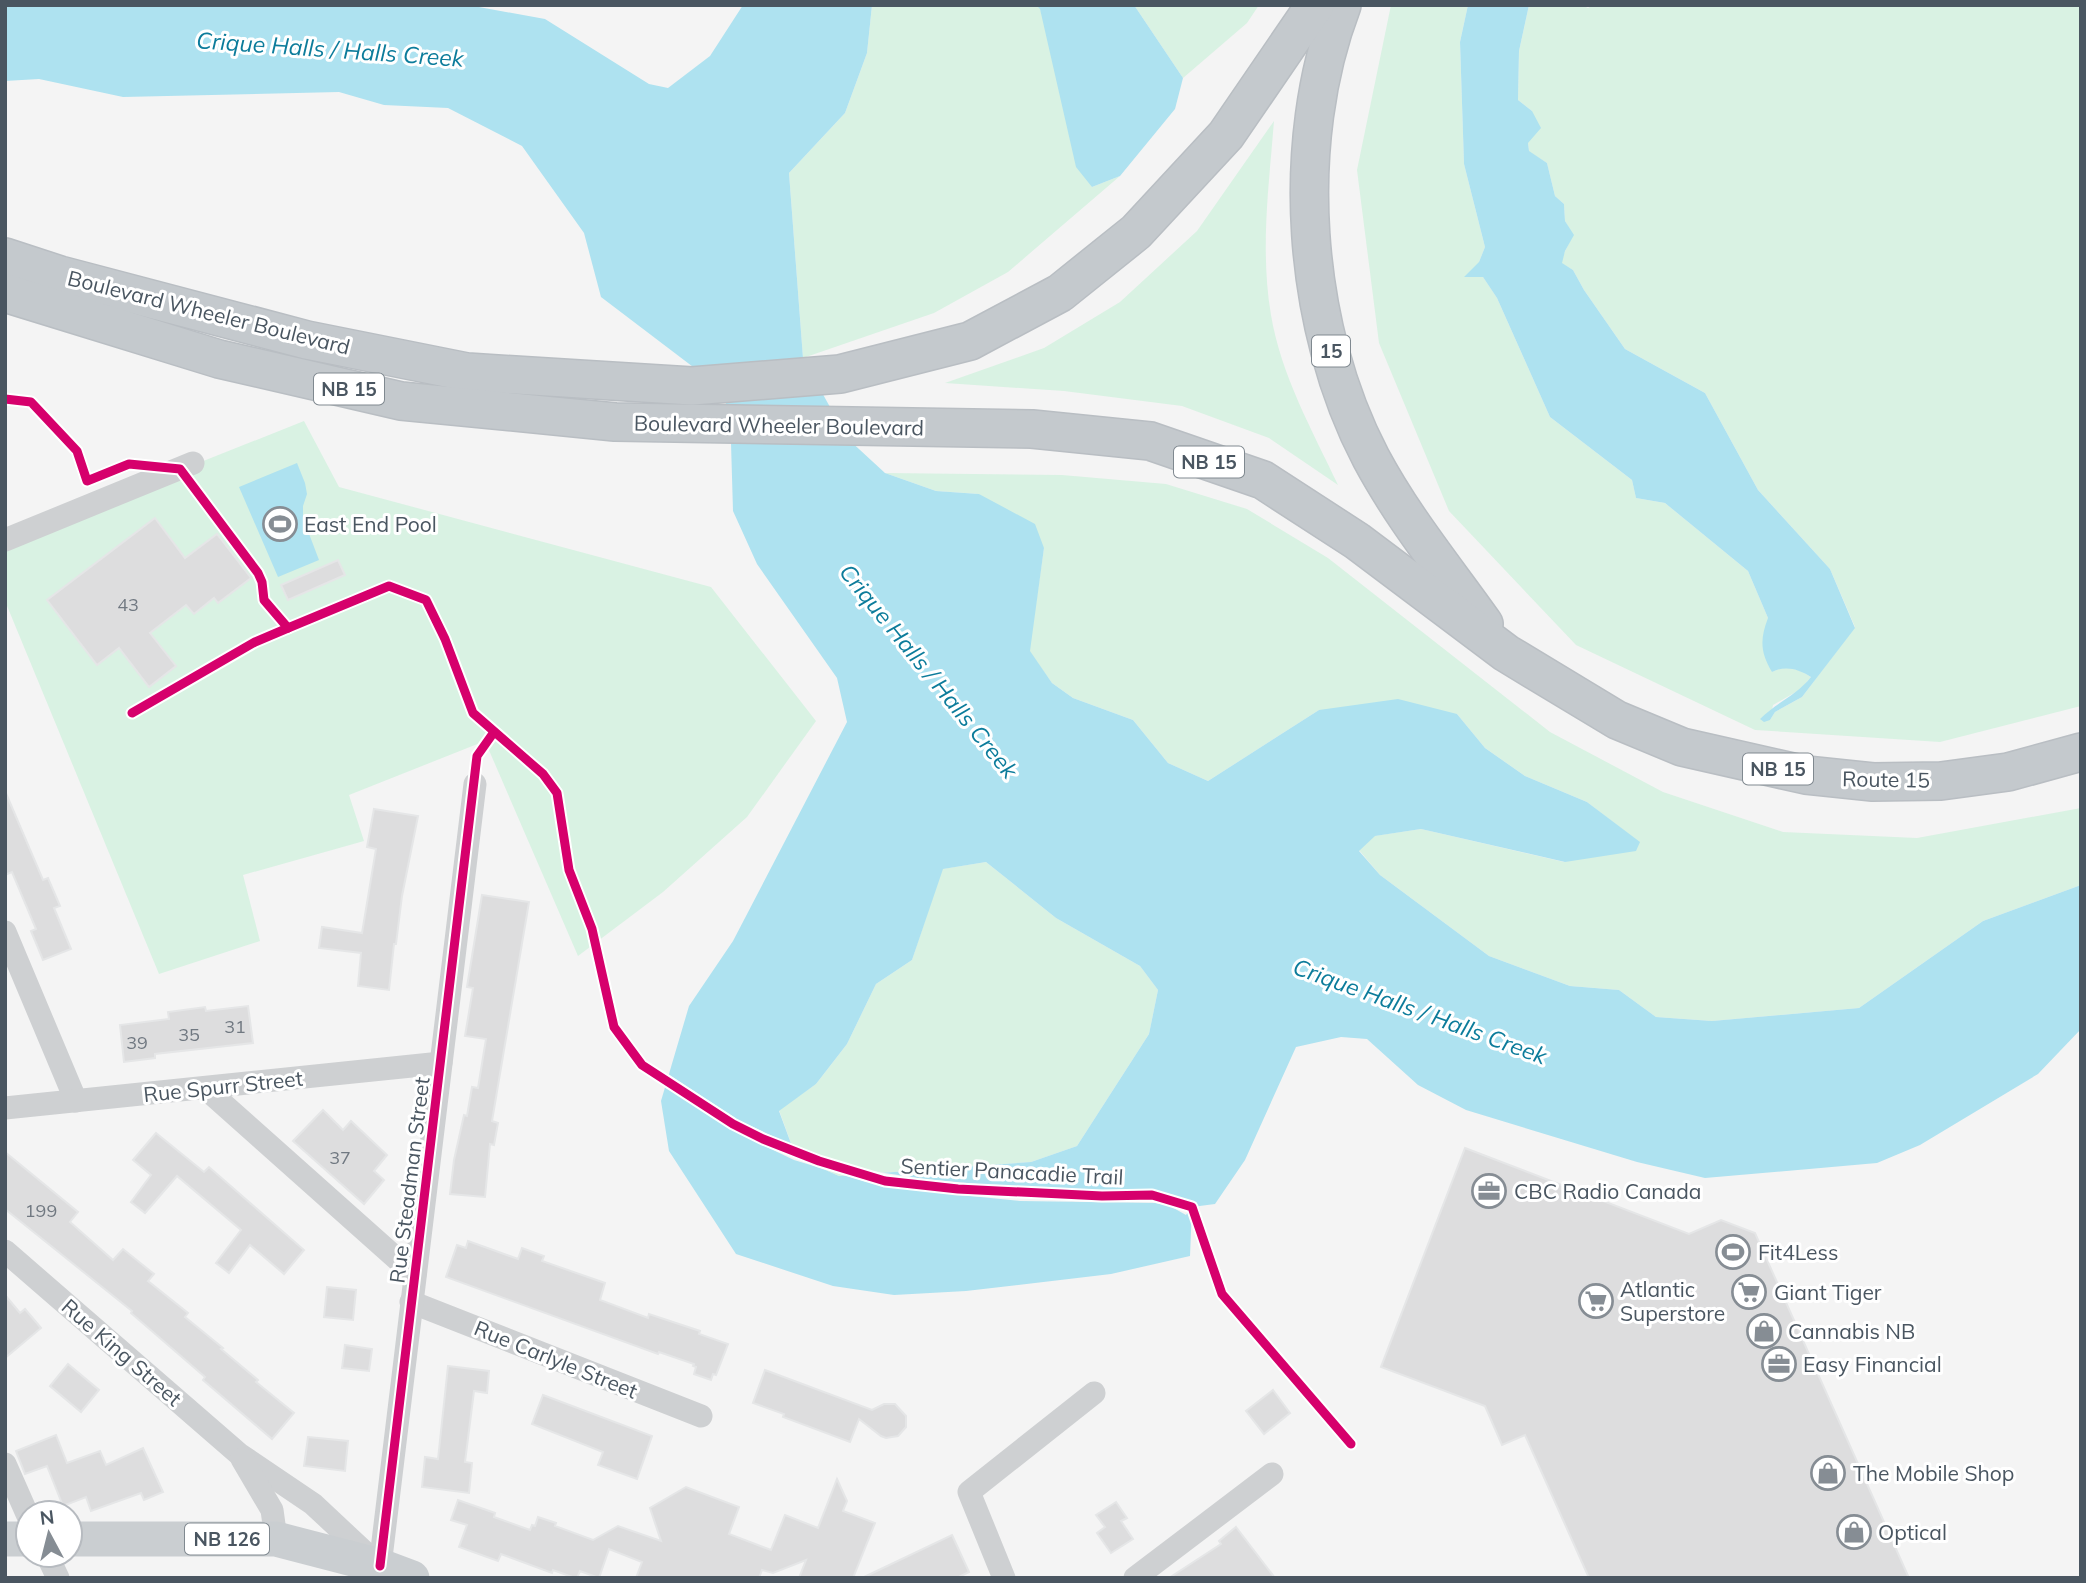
<svg xmlns="http://www.w3.org/2000/svg" width="2086" height="1583" viewBox="0 0 2086 1583" font-family="Mulish,sans-serif">
	<style>
		.green { fill: #d9f2e3 }
		.water { fill: #aee2f0; fill-rule: evenodd }
		.pier { fill: #f4f4f4 }
		.building { fill: #ddddde; stroke: #e5e6e7; stroke-width: 2 }
		.lines { fill: none; stroke-linecap: round; stroke-linejoin: round }
		.trunk-casing { stroke: #b9bec3; stroke-width: 40 }
		.minor { stroke: #ced0d2; stroke-width: 23 }
		.primary { stroke: #caced1; stroke-width: 35 }
		.trunk { stroke: #c4c9cd; stroke-width: 37 }
		.cycleway-casing { stroke: #fff; stroke-width: 13 }
		.cycleway { stroke: #d6006c; stroke-width: 9 }
		.labels { text-anchor: middle; dominant-baseline: central; stroke-width: 6; stroke-linejoin: round; paint-order: stroke }
		.number-label { font-size: 18px; fill: #707881 }
		.shield { fill: #fff; stroke: #808990; stroke-width: 2 }
		.shield-label { font-size: 19px; font-weight: bold; fill: #4a5661 }
		.street-label { font-size: 21px; fill: #4a5661; stroke: #fff }
		.poi-label { font-size: 21px; fill: #4a5661; stroke: #fff; text-anchor: start }
		.water-label { font-size: 23px; font-style: italic; fill: #0c7c9b; stroke: #fff }
	</style>
	<rect width="100%" height="100%" fill="#f4f4f4"/>
	<!-- green -->
	<g class="green">
		<polygon points="872,5 1036,5 1040,8 1092,187 1120,176 1008,272 934,313 803,358 789,173 845,113 867,53"/>
		<polygon points="1134,5 1259,5 1247,23 1183,78"/>
		<path d="M1391,5H1468L1460,42L1464,164L1485,247L1479,262L1483,277L1497,298L1550,417L1632,480L1636,498L1665,503L1748,571L1768,618L1772,672C1786,664 1799,669 1811,677L1801,689L1773,705L1770,720L1775,712L1802,697L1855,627L1830,569L1758,490L1705,393L1625,349L1584,290L1573,270L1561,263L1565,251L1573,235L1565,221L1564,204L1555,196L1547,163L1529,152L1528,143L1532,111L1518,100L1519,51L1529,5H1581L1588,8L1593,5H2081V706L1940,742L1755,730L1576,645L1449,511L1379,343L1357,170Z"/>
		<path d="M1274,121C1269,185 1260,250 1271,315C1281,375 1312,430 1338,485L1269,438L1182,406L1064,391L945,383L1044,348L1120,302L1197,231Z"/>
		<polygon points="304,421 339,487 711,587 816,721 747,817 663,892 578,956 485,741 349,795 364,841 243,875 260,941 159,974 5,601 5,540"/>
		<polygon points="885,473 1062,475 1166,484 1247,509 1328,558 1550,732 1663,792 1783,832 1917,838 2081,808 2081,885 1983,921 1859,1008 1712,1021 1656,1017 1619,990 1570,986 1489,956 1380,875 1359,850 1374,836 1421,829 1564,862 1639,842 1587,802 1525,776 1485,748 1457,714 1319,710 1208,781 1168,763 1133,720 1073,698 1052,683 1029,651 1044,548 979,494 936,491"/>
		<polygon points="986,862 1056,918 1140,966 1158,990 1149,1034 1077,1146 1031,1162 839,1176 796,1157 779,1110 816,1084 847,1044 876,984 912,960 942,869"/>
	</g>
	<!-- water -->
	<g class="water">
		<path d="M5,5H468L545,19L649,84L668,88L710,56L743,5H872L867,53L845,113L789,173L803,358L847,438L885,473L936,491L979,494L1035,524L1044,548L1030,651L1052,683L1073,698L1133,720L1168,763L1208,781L1319,710L1398,699L1457,714L1485,748L1525,776L1587,802L1640,842L1636,851L1565,862L1421,829L1375,836L1359,851L1380,875L1489,956L1570,986L1619,990L1656,1017L1712,1021L1859,1008L1983,921L2081,885V1029L2038,1074L1920,1145L1877,1163L1705,1178L1637,1162L1466,1110L1418,1085L1367,1039L1341,1037L1296,1047L1245,1160L1215,1204L1192,1207L1190,1256L1111,1274L966,1291L894,1295L833,1286L736,1254L669,1151L661,1101L689,1006L733,941L847,722L837,678L757,564L733,511L730,409L705,376L601,297L584,233L522,146L448,108L384,105L339,92L123,97L39,79L5,81ZM986,862L1056,918L1140,966L1158,990L1149,1034L1077,1146L1031,1162L839,1176L796,1157L779,1111L816,1084L847,1044L876,984L912,960L943,869Z"/>
		<polygon points="1036,5 1134,5 1183,78 1175,109 1120,176 1092,187 1076,167 1040,9"/>
		<path d="M1468,5H1529L1519,51L1518,100L1532,111L1541,128L1528,143L1529,151L1547,163L1555,196L1564,204L1565,221L1574,235L1565,251L1562,263L1573,270L1584,290L1625,349L1705,393L1758,490L1830,569L1855,628L1802,697L1775,712L1770,720L1764,722L1760,719C1777,702 1797,695 1811,677C1799,669 1785,665 1772,672C1760,652 1760,639 1768,618L1748,571L1665,503L1636,498L1632,480L1550,417L1497,298L1483,277H1464L1479,262L1485,247L1464,164L1460,42Z"/>
		<polygon points="297,463 305,483 307,494 303,506 303,518 319,560 278,577 239,487"/>
	</g>
	<!-- pier -->
	<polygon class="pier" points="665,1072 738,1120 796,1147 798,1155 840,1173 872,1171 924,1179 1021,1188 1152,1191 1174,1195 1193,1205 1186,1215 1170,1206 1155,1203 1020,1201 940,1193 867,1182 794,1160 739,1134 662,1085"/>
	<!-- building -->
	<g class="building">
		<polygon points="155,518 185,558 217,534 251,578 218,603 214,598 194,614 186,605 150,633 176,666 149,687 119,648 97,665 47,600"/>
		<polygon points="338,560 345,575 288,600 281,585"/>
		<polygon points="5,791 43,880 48,878 60,906 54,908 71,949 43,960 31,931 36,929 12,872 5,875"/>
		<polygon points="374,809 418,816 402,896 396,944 394,944 389,990 358,986 361,953 319,948 322,927 362,933 376,849 367,847"/>
		<polygon points="482,895 529,902 492,1121 498,1123 494,1145 490,1144 485,1197 450,1194 454,1160 464,1115 467,1116 472,1087 478,1088 486,1039 465,1036 473,988 467,987"/>
		<polygon points="248,1006 253,1043 155,1054 155,1058 124,1062 120,1025 169,1019 168,1012 205,1007 206,1011"/>
		<polygon points="323,1110 343,1130 351,1121 387,1155 374,1171 384,1180 364,1204 293,1141"/>
		<polygon points="156,1133 204,1172 209,1167 304,1250 284,1274 250,1245 229,1273 216,1263 241,1230 177,1176 145,1213 131,1202 151,1175 133,1160"/>
		<polygon points="1465,1148 1689,1234 1721,1220 1755,1233 1909,1578 1589,1578 1525,1435 1502,1445 1485,1406 1381,1367"/>
		<polygon points="5,1152 78,1212 70,1222 113,1260 123,1249 154,1274 148,1281 188,1313 185,1317 223,1348 221,1349 258,1380 256,1382 294,1413 272,1439 203,1380 205,1377 131,1313 132,1311 5,1209"/>
		<polygon points="468,1241 518,1259 522,1248 544,1256 542,1261 605,1283 600,1300 648,1318 649,1314 700,1331 699,1334 728,1344 716,1375 713,1374 711,1380 694,1374 696,1367 693,1366 694,1364 659,1352 658,1354 446,1277 457,1245 466,1248"/>
		<polygon points="327,1287 356,1290 353,1320 324,1317"/>
		<polygon points="5,1295 20,1313 25,1309 41,1328 5,1358"/>
		<polygon points="345,1345 372,1349 369,1371 342,1368"/>
		<polygon points="68,1364 99,1390 81,1412 50,1386"/>
		<polygon points="448,1366 489,1371 487,1393 474,1391 465,1462 472,1463 469,1493 422,1487 425,1457 438,1459"/>
		<polygon points="765,1370 872,1410 884,1404 895,1404 906,1416 906,1427 898,1436 886,1438 881,1436 859,1419 850,1442 783,1417 784,1414 753,1403"/>
		<polygon points="1273,1390 1290,1413 1264,1434 1246,1411"/>
		<polygon points="543,1395 652,1436 637,1479 598,1465 603,1452 532,1424"/>
		<polygon points="56,1435 67,1463 100,1451 106,1465 143,1448 163,1492 144,1500 141,1493 91,1511 86,1497 63,1506 47,1466 25,1474 16,1451"/>
		<polygon points="308,1437 348,1441 345,1471 304,1466"/>
		<polygon points="837,1479 847,1501 843,1511 875,1523 853,1578 799,1578 806,1560 773,1573 762,1570 759,1578 636,1578 642,1562 609,1549 599,1578 580,1571 577,1578 575,1578 553,1570 552,1573 501,1554 498,1561 459,1547 467,1525 451,1520 458,1500 495,1513 494,1517 530,1530 532,1525 535,1526 538,1517 556,1523 555,1526 593,1540 618,1526 661,1541 650,1508 686,1487 739,1507 729,1534 771,1550 785,1515 818,1528"/>
		<polygon points="1116,1502 1127,1518 1121,1521 1133,1539 1111,1553 1097,1533 1105,1527 1096,1515"/>
		<polygon points="1236,1527 1275,1578 1169,1578 1221,1544 1219,1541"/>
		<polygon points="952,1535 969,1572 957,1578 862,1578"/>
	</g>
	<g class="lines">
		<!-- trunk casing -->
		<g class="trunk-casing">
			<g id="trunk">
				<path d="M1342,5C1289,143 1302,327 1371,458C1403,518 1445,569 1484,624"/>
				<polyline points="5,257 60,275 307,340 467,372 692,386 840,374 970,341 1060,293 1136,232 1226,135 1315,5"/>
				<polyline points="5,293 219,359 401,401 615,422 1032,429 1150,441 1263,480 1357,541 1506,653 1617,720 1682,747 1806,775 1873,782 1941,781 2008,772 2081,752"/>
			</g>
		</g>
		<!-- minor -->
		<g class="minor">
			<polyline points="5,540 193,463"/>
			<polyline points="5,932 76,1101"/>
			<polyline points="205,1088 415,1275"/>
			<polyline points="5,1108 441,1063"/>
			<polyline points="5,1251 239,1454 313,1504 374,1561"/>
			<polyline points="411,1302 701,1416"/>
			<polyline points="242,1459 272,1510 276,1539"/>
			<polyline points="5,1464 28,1516"/>
			<polyline points="47,1555 58,1578"/>
			<polyline points="380,1566 475,784"/>
			<polyline points="1004,1578 969,1492 1094,1393"/>
			<polyline points="1135,1578 1272,1474"/>
		</g>
		<!-- primary -->
		<g class="primary">
			<polyline points="5,1539 28,1539"/>
			<polyline points="70,1539 276,1539 380,1566 412,1578"/>
		</g>
		<!-- trunk -->
		<use href="#trunk" class="trunk"/>
		<!-- cycleway casing -->
		<g class="cycleway-casing">
			<g id="cycleway">
				<polyline points="5,399 31,402 77,451 87,481 129,464 180,469 258,573 262,582 264,600 288,628 389,586 426,600 445,639 473,713 543,774 557,793 569,870 592,929 614,1027 642,1065 733,1124 763,1139 819,1161 885,1181 958,1189 1102,1196 1152,1195 1192,1207 1222,1294 1351,1444"/>
				<polyline points="132,713 255,642 288,628"/>
				<polyline points="380,1566 477,756 494,732"/>
			</g>
		</g>
		<!-- cycleway -->
		<use href="#cycleway" class="cycleway"/>
	</g>
	<!-- icons -->
	<defs>
		<g id="stadium-ring" transform="scale(1.75)"><circle r="9.5" fill="#fff" stroke="#868d94" stroke-width="1.5"/><path d="M0-5a6.5 5 0 1 0 0 10a6.5 5 0 1 0 0-10ZM-3.5-1.8h7v3.6h-7Z" fill="#868d94"/></g>
		<g id="office-ring" transform="scale(1.75)"><circle r="9.5" fill="#fff" stroke="#868d94" stroke-width="1.5"/><path d="M-6-3h4V-5.5h4V-3h4V5H-6ZM-1-4.5V-3h2v-1.5ZM-6 0V1H6V0Z" fill="#868d94"/></g>
		<g id="supermarket-ring" transform="scale(1.75)"><circle r="9.5" fill="#fff" stroke="#868d94" stroke-width="1.5"/><path d="M-6-5.5h2.5l.6 2H6L4.5 2H-2.5L-4.4-4H-6ZM-1.5 3.2a1.3 1.3 0 1 0 .1 0ZM3 3.2a1.3 1.3 0 1 0 .1 0Z" fill="#868d94"/></g>
		<g id="shop-ring" transform="scale(1.75)"><circle r="9.5" fill="#fff" stroke="#868d94" stroke-width="1.5"/><path d="M-5-2.5h2.3a2.7 3.5 0 0 1 5.4 0H5L5.5 6h-11ZM-1.5-2.5h3a1.5 2.3 0 0 0-3 0Z" fill="#868d94"/></g>
	</defs>
	<g fill-rule="evenodd">
		<use href="#stadium-ring" x="280" y="524"/>
		<use href="#office-ring" x="1489" y="1191"/>
		<use href="#stadium-ring" x="1733" y="1252"/>
		<use href="#supermarket-ring" x="1749" y="1292"/>
		<use href="#supermarket-ring" x="1596" y="1301"/>
		<use href="#shop-ring" x="1764" y="1331"/>
		<use href="#office-ring" x="1779" y="1364"/>
		<use href="#shop-ring" x="1828" y="1473"/>
		<use href="#shop-ring" x="1854" y="1532"/>
	</g>
	<g class="labels">
		<!-- number labels -->
		<g class="number-label">
			<text x="128" y="604">43</text>
			<text x="235" y="1026">31</text>
			<text x="189" y="1034">35</text>
			<text x="137" y="1042">39</text>
			<text x="340" y="1157">37</text>
			<text x="41" y="1210">199</text>
		</g>
		<!-- shield labels -->
		<g class="shield">
			<rect x="1312" y="335.5" width="38" height="31" rx="5"/>
			<rect x="314" y="373.5" width="70" height="31" rx="5"/>
			<rect x="1174" y="446.5" width="70" height="31" rx="5"/>
			<rect x="1743" y="753.5" width="70" height="31" rx="5"/>
			<rect x="185" y="1523.5" width="84" height="31" rx="5"/>
		</g>
		<g class="shield-label">
			<text x="1331" y="351">15</text>
			<text x="349" y="389">NB 15</text>
			<text x="1209" y="462">NB 15</text>
			<text x="1778" y="769">NB 15</text>
			<text x="227" y="1539">NB 126</text>
		</g>
		<!-- street labels -->
		<g class="street-label">
			<text transform="translate(209 312) rotate(14)">Boulevard Wheeler Boulevard</text>
			<text transform="translate(779 425) rotate(1)">Boulevard Wheeler Boulevard</text>
			<text transform="translate(1886 779) rotate(1)">Route 15</text>
			<text transform="translate(223 1086) rotate(-6)">Rue Spurr Street</text>
			<text transform="translate(1012 1171) rotate(3)">Sentier Panacadie Trail</text>
			<text transform="translate(409 1180) rotate(-83)">Rue Steadman Street</text>
			<text transform="translate(122 1352) rotate(41)">Rue King Street</text>
			<text transform="translate(556 1359) rotate(22)">Rue Carlyle Street</text>
		</g>
		<!-- poi labels -->
		<g class="poi-label">
			<text x="304" y="524">East End Pool</text>
			<text x="1514" y="1191">CBC Radio Canada</text>
			<text x="1758" y="1252">Fit4Less</text>
			<text x="1620" y="1289">Atlantic<tspan x="1620" dy="24">Superstore</tspan></text>
			<text x="1774" y="1292">Giant Tiger</text>
			<text x="1788" y="1331">Cannabis NB</text>
			<text x="1803" y="1364">Easy Financial</text>
			<text x="1853" y="1473">The Mobile Shop</text>
			<text x="1878" y="1532">Optical</text>
		</g>
		<!-- water labels -->
		<g class="water-label">
			<text transform="translate(330 49) rotate(4)">Crique Halls / Halls Creek</text>
			<text transform="translate(929 671) rotate(51)">Crique Halls / Halls Creek</text>
			<text transform="translate(1420 1011) rotate(20)">Crique Halls / Halls Creek</text>
		</g>
	</g>
	<!-- border -->
	<rect width="2086" height="1583" fill="none" stroke="#4a5661" stroke-width="14"/>
	<!-- north arrow -->
	<g transform="translate(49 1534) rotate(353)"><circle r="33" fill="#ffffff" stroke="#b7bbc0" stroke-width="2"/>
	<path d="M0-5L12 26L0 18L-12 26Z" fill="#868d94"/>
	<text y="-10" font-size="19" font-weight="bold" text-anchor="middle" fill="#4a5661">N</text>
	</g>
</svg>
